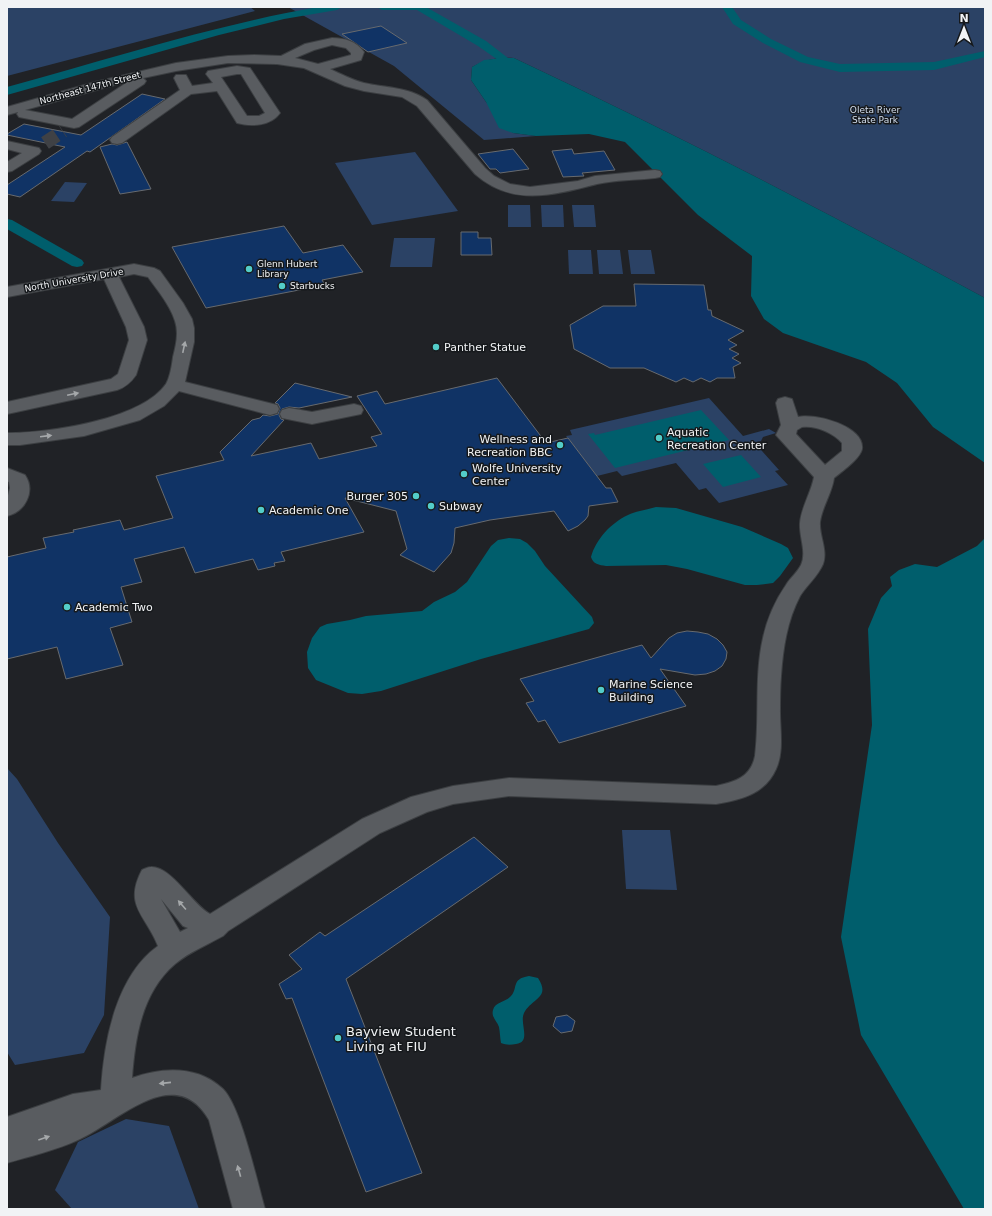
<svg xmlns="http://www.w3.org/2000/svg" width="992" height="1216" viewBox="0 0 992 1216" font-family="'DejaVu Sans',sans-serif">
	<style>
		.green { fill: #2b4265 }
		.water { fill: #005e6c }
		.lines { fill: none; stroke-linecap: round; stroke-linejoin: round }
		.canal { fill: #005e6c; fill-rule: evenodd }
		.building { fill: #103365; stroke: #676a6e }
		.minor-tunnel { stroke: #3f4145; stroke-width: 14; stroke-dasharray: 14 7; stroke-linecap: butt }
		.minor-casing { stroke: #3c3f42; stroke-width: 2 }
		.minor { fill: #595c60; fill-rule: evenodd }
		.oneway { fill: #a5a8aa }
		.poi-dot { fill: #53cdc9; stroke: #16191c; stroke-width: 1.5 }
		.labels { text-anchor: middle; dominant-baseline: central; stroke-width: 3; stroke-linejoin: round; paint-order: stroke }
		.far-street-label { font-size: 9px; fill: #f1f3f5; stroke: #16191c }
		.far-park-label { font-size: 9px; fill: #d3deee; stroke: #16191c }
		.far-poi-label { font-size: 9px; fill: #f1f3f5; stroke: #16191c; text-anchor: start }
		.poi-label { font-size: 11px; fill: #f1f3f5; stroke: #16191c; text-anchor: start }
		.near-poi-label { font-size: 13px; fill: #f1f3f5; stroke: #16191c; text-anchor: start }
	</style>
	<rect width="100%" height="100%" fill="#202226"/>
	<!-- green -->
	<g class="green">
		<polygon points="7,7 250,7 255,11 7,76"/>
		<path d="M288,7H985V298C830,214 674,133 514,58C498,57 486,59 472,67L471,80L486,102L513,133L536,136L484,140L394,66Z"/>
		<polygon points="415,152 458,211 372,225 335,163"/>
		<polygon points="65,182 87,183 74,202 51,201"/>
		<polygon points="508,205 530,205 531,227 508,227"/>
		<polygon points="541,205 563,205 564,227 542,227"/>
		<polygon points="572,205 594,205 596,227 574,227"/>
		<polygon points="394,238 435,238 432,267 390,267"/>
		<polygon points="568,250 591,250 593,274 569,274"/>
		<polygon points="597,250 620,250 623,274 599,274"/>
		<polygon points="628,250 651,250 655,274 631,274"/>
		<polygon points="709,398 743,436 769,429 776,433 763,437 761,441 755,443 779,470 775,471 788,485 719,503 706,488 699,490 676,463 622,476 617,471 597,476 566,436 572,435 570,430"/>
		<polygon points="7,768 17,779 58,843 110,917 104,1015 84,1053 15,1065 7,1052"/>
		<polygon points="622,830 670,830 677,890 626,889"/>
		<polygon points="126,1119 169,1126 199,1209 72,1209 55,1190 78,1142"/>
	</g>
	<!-- water -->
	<g class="water">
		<path d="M502,58H514C674,133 830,214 985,298V463L933,427L897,383L866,362L783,333L764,319L751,296L752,256L698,215L625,142L589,134L536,136L513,133L499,128L486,102L471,80L472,67L484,60Z"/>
		<polygon points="701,410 729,440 615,468 588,434 594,433 595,435"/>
		<polygon points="741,455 761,477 723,487 703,464"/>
		<path d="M656,507L676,508L742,527L781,544L788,548L793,558L780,576L773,583L757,585H745L687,569L666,565L606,566C599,565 593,564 591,557C596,539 611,523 628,515C636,511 647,510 656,507Z"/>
		<polygon points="509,538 520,539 527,543 535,551 545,566 592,617 594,623 589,629 481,659 381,691 362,694 348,693 316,680 308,668 307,652 312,638 320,627 327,624 350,620 366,616 422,611 434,602 455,592 467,582 491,546 498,540"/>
		<polygon points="985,538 985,1209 964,1209 861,1035 841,937 872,725 868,629 881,598 892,586 890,577 899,570 915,564 937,567 977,546"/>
		<path d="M529,976L538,978C551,998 532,998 524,1013C519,1023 532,1042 516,1044C510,1045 506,1045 501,1043C500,1038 500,1032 499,1027C497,1021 491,1017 493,1010C495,1002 505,1002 510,997C519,989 510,979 529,976Z"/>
	</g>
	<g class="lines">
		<!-- canal -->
		<g class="canal">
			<path d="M318,7H342L337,10L284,19L219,35L7,95V87C109,59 214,25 318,7Z"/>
			<polygon points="377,7 426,7 486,41 508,58 506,60 498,60 478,46 417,10 382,10"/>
			<polygon points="722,7 732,7 741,20 771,39 808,57 840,64 934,62 985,51 985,57 934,70 840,72 800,62 763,43 733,24"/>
			<polygon points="7,219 12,220 82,260 84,263 82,266 77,267 72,266 7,229"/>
		</g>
	</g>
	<!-- building -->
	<g class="building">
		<polygon points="381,26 407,43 368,52 342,34"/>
		<polygon points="142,94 165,99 90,152 87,151 20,197 7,194 7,185 65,147 7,135 7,134 24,124 81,135"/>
		<polygon points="127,142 151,189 120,194 100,147 112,144 117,145"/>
		<polygon points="513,149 529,169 500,173 496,169 490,169 478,154"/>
		<polygon points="572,149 574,154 604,151 615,170 582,173 584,176 563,177 552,151"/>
		<polygon points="284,226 303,253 343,245 363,272 322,280 325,285 206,308 172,247"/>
		<polygon points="461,232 478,232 478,238 491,238 492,255 461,255"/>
		<polygon points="634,284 704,285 708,310 711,310 712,316 744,331 728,340 737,345 729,349 739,354 732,358 741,363 733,367 735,378 717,378 710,382 701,378 693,382 684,378 676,382 644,368 610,368 574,349 570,325 603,306 636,306"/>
		<polygon points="497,378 546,443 568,438 606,488 611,488 618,502 589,506 588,516 585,520 578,526 568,531 554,511 490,520 455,528 454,543 451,553 434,572 400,555 407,549 396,511 345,498 364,532 281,552 285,561 274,563 275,566 258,570 253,559 195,573 184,547 134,559 142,582 121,587 132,622 110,628 123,665 66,679 57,647 7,659 7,557 46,548 43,538 74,532 73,530 120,520 124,530 173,518 156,476 224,460 220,452 252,420 260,418 263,415 270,416 278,414 280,408 278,404 275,403 295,383 352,397 299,408 289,407 282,409 279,415 281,419 284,420 251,456 311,443 319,459 377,446 371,437 382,434 357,396 377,391 385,404"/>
		<polygon points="687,631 698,632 708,634 717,639 723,645 727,652 726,659 722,666 715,671 706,674 695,675 660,669 686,706 559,743 545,720 538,722 526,703 534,701 520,679 642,645 651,658 669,638 677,633"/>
		<polygon points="474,837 508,867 346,979 422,1173 366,1192 292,998 286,999 279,984 302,969 289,955 320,932 325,936"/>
		<polygon points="567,1015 575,1021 572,1031 561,1033 553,1026 556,1017"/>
	</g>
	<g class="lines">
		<!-- minor-tunnel -->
		<polyline class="minor-tunnel" points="45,143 63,131"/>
		<!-- minor casing -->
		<g class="minor-casing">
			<g id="minor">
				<path d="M332,38C345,38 356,41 364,52L361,60L330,69C341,74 352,80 364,83C386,88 408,87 427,100L485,168L494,176L510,184L530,187L578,181L595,176L655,170L660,171L662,174L660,177L655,178C636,180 615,180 597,184C554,195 512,207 475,174L417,106L402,97L364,91L345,86L304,68L277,64L228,63L176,71L143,78L146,81L144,84L79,127L74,128L19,117L17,114L18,112L7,115V107L95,82L176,63L228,56L254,55L281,56L305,44ZM332,45L346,48L351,53V55L318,64L295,58L314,50ZM129,81L72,119L25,110Z"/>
				<path d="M237,66L250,68L280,113C271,126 251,127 237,123L217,91L191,94L122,143L117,144L112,143L110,140L112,137L180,90L174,78L176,75H186L192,86L213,83L206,74L208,71ZM237,74H241L265,113L259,116H247L221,77Z"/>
				<polygon points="7,141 39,148 41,151 39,154 12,171 7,172 7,162 22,153 7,149"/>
				<path d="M134,264L154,268L160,271L183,303L192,319L194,328V342L185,382L277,405L279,409L277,413L270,415L179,391L164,406L140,420L84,436L20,445H7V433C48,433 141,420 166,384C170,377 172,365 173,357C176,345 179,333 175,321C170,305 158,291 148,277L134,274L119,277L144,327L147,340L136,375C131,382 126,387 117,390L7,414V402L111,379L118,374L129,340L126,327L104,279L7,297V287Z"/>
				<path d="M785,397L792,399L798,417C815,413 865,426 862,449C860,459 841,472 834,478C832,493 822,507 820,522C819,536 828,550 823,564C818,576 807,585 800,596C787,621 783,648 781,676C780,688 780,700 780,712C780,730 784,752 776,769C765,794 741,800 716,804L509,796L453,804L427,812L380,833L228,931L223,936C207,945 189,952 175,964C142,992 135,1037 132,1078C162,1067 198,1065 223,1089C241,1107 257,1182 265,1209H233L209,1120C175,1061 118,1122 80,1139C57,1150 31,1156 7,1163V1117L73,1094L101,1090C104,1041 116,976 158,946C146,915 123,906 142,870C144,869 148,867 151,867C171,866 193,905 210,914L362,819L411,797L453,786L509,778L716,786C735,782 751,777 755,756C760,717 754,677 763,638C767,619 775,601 786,585C790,578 797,573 801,565C807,552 799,537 800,523C801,508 811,493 814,477L776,435L781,425L776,403L778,399ZM802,427C815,425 834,433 842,443V451L825,465L796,434L797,430ZM161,899L183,926L188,928L180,932Z"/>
				<polygon points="354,404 361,406 363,410 361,414 312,424 282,418 280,414 282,410 289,408 312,412"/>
				<path d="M7,468L25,475C36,491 25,512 7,516V499L10,488L9,482L7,481Z"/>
			</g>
		</g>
		<!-- minor -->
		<use href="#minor" class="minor"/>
	</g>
	<!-- one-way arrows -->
	<defs><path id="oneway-solid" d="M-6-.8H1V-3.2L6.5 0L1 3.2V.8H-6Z"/></defs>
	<g class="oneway">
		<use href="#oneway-solid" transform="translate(184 347) rotate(-78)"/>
		<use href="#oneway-solid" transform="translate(73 394) rotate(-12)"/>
		<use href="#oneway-solid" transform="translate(46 436) rotate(-7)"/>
		<use href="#oneway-solid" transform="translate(182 905) rotate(-131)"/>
		<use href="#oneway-solid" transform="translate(165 1083) rotate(174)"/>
		<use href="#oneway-solid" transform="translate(44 1138) rotate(-19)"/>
		<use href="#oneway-solid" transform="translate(239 1171) rotate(-106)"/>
	</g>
	<!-- markers -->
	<g class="poi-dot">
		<circle cx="249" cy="269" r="4"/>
		<circle cx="282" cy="286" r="4"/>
		<circle cx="436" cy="347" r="4"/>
		<circle cx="659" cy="438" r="4"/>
		<circle cx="560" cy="445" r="4"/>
		<circle cx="464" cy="474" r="4"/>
		<circle cx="416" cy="496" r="4"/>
		<circle cx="431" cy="506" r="4"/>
		<circle cx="261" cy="510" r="4"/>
		<circle cx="67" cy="607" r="4"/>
		<circle cx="601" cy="690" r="4"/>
		<circle cx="338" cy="1038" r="4"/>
	</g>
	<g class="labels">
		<!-- far-street labels -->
		<g class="far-street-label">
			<text transform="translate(90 88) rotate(-15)">Northeast 147th Street</text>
			<text transform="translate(74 280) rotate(-10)">North University Drive</text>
		</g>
		<!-- far-park labels -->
		<g class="far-park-label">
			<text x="875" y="110">Oleta River<tspan x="875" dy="10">State Park</tspan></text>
		</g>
		<!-- far-poi labels -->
		<g class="far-poi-label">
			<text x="257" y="264">Glenn Hubert<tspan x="257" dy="10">Library</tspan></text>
			<text x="290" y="286">Starbucks</text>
		</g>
		<!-- poi labels -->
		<g class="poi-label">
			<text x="444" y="347">Panther Statue</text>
			<text x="667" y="432">Aquatic<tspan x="667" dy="13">Recreation Center</tspan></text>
			<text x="552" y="439" text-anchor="end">Wellness and<tspan x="552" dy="13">Recreation BBC</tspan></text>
			<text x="472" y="468">Wolfe University<tspan x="472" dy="13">Center</tspan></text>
			<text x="408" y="496" text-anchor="end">Burger 305</text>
			<text x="439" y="506">Subway</text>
			<text x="269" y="510">Academic One</text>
			<text x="75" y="607">Academic Two</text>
			<text x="609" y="684">Marine Science<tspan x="609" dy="13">Building</tspan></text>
		</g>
		<!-- near-poi labels -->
		<g class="near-poi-label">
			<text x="346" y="1031">Bayview Student<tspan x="346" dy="15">Living at FIU</tspan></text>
		</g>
	</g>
	<!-- border -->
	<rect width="992" height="1216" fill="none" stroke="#f1f3f5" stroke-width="16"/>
	<!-- north arrow -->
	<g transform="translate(964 28)" stroke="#16191c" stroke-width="3" paint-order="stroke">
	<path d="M0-3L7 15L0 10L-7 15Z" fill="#f1f3f5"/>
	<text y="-6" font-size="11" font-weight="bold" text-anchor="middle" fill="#f1f3f5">N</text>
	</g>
</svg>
